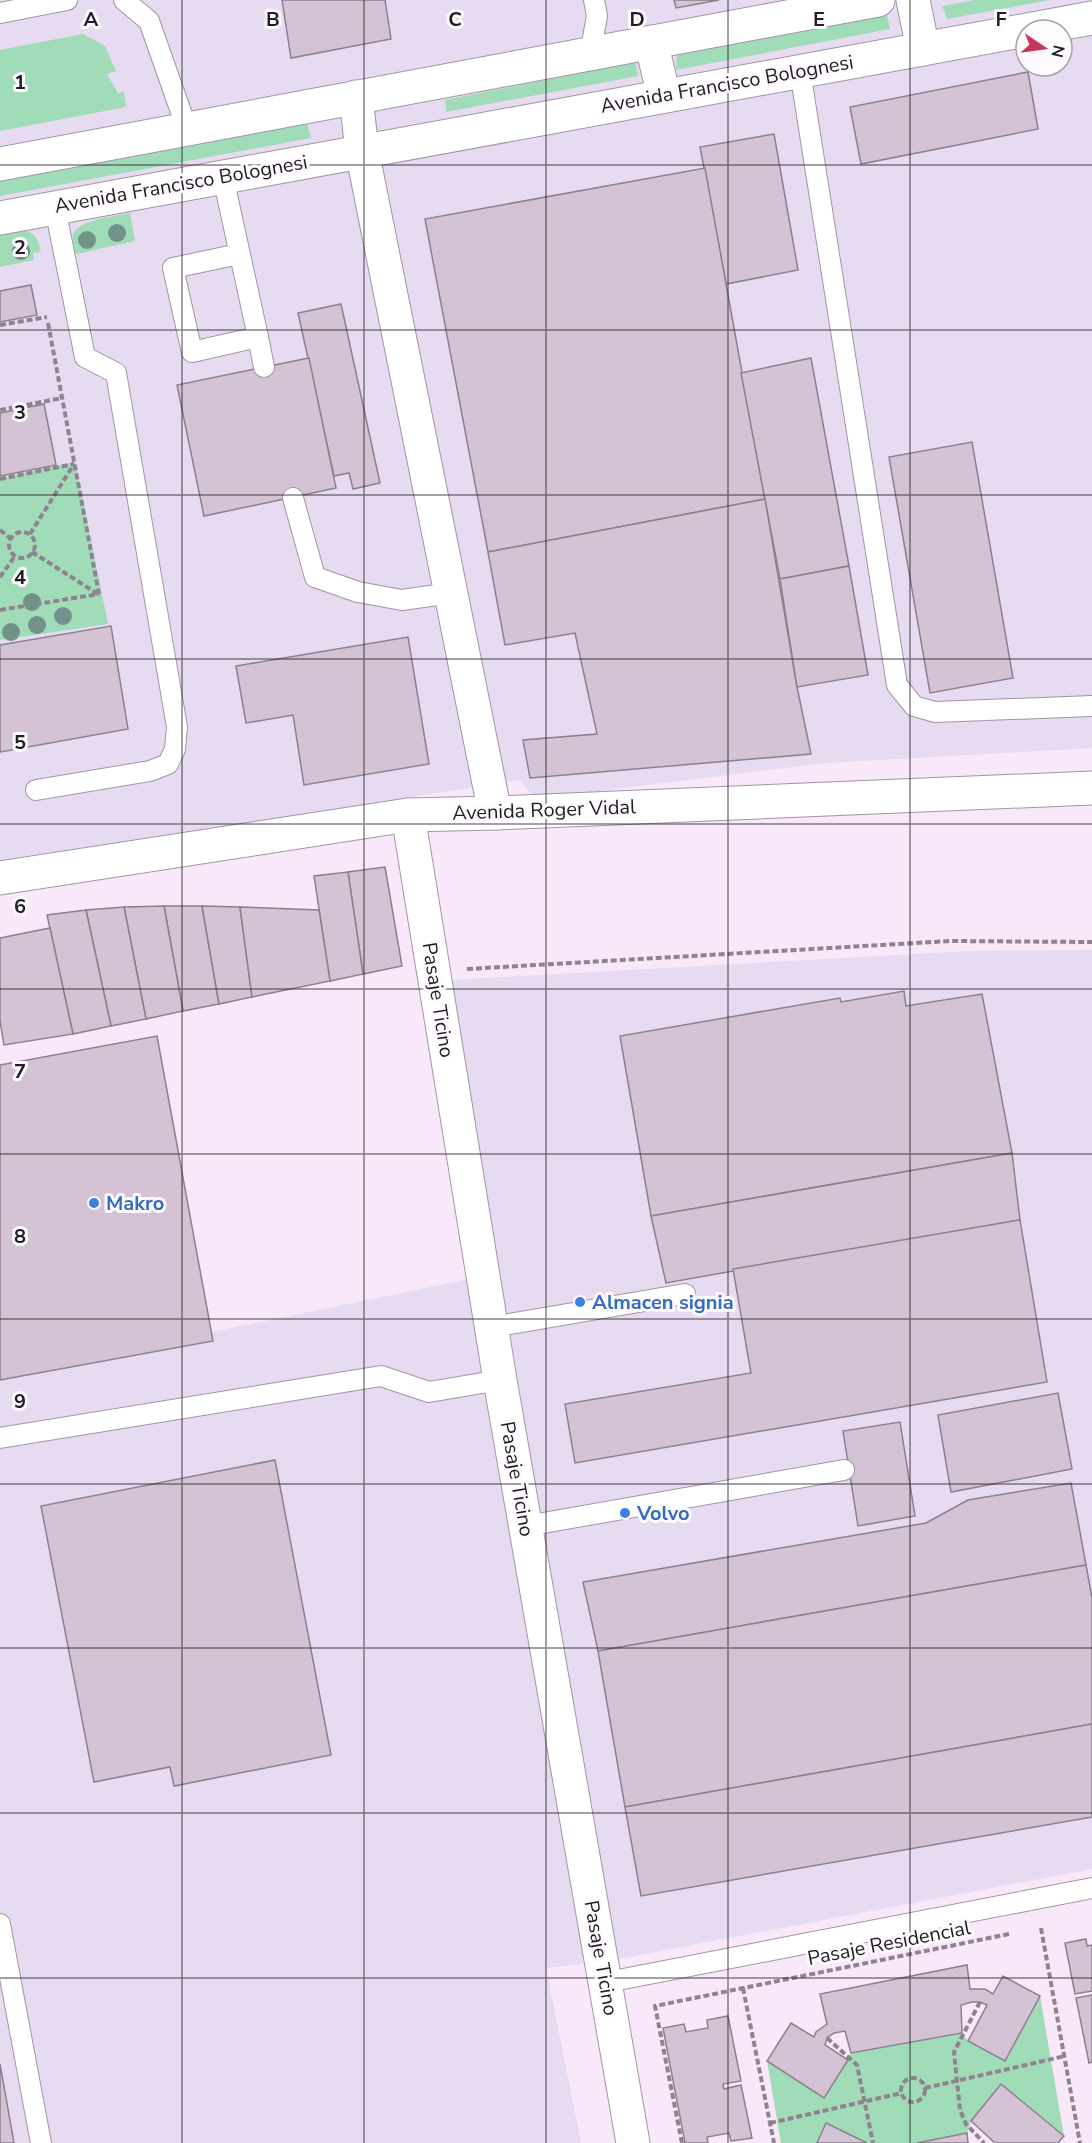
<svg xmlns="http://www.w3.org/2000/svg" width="1092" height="2143" viewBox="0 0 1092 2143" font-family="'Nunito Sans',sans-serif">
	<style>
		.industrial { fill: #e6dbf0; fill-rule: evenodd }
		.green { fill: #a1dcb8 }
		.building { fill: #d4c3d5; stroke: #8e7f8f; stroke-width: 1.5 }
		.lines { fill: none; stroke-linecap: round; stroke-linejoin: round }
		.service-casing { stroke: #a494a5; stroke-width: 22 }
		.minor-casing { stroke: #a494a5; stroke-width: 35 }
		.tertiary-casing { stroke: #a494a5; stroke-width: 35 }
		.secondary-casing { stroke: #a494a5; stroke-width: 35 }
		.path { stroke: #8f8390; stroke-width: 4; stroke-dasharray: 6 3; stroke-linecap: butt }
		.service { stroke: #fff; stroke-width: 20 }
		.minor { stroke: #fff; stroke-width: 33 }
		.tertiary { stroke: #fff; stroke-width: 33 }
		.secondary { stroke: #fff; stroke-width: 33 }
		.tree { fill: #729289 }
		.grid { fill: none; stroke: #221c23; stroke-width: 1.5; stroke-opacity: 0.55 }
		.shop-dot { fill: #3f7fe0; stroke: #fdfafe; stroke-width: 2 }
		.labels { text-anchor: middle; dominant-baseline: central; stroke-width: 6; stroke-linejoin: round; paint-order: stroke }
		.street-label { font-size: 20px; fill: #221c23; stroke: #fdfafe }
		.shop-label { font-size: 20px; font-weight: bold; fill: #366cbe; stroke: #fdfafe; text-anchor: start }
		.grid-label { font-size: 20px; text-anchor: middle; font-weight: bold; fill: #221c23; stroke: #fdfafe; stroke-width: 6; stroke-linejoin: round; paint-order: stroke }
	</style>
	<rect width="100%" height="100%" fill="#f9e8fa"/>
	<!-- industrial -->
	<path class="industrial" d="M0,0H1092V748L825,763L543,798L530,793L520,780L416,796L450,980L969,951L1092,950V1869L613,1960L546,1968L581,2143H0V1375L475,1278L393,802L0,860ZM1026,30H1062V66H1026Z"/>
	<!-- green -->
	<g class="green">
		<polygon points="975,0 1050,0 947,19 942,6"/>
		<polygon points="887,15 890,29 676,70 677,54"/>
		<polygon points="83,34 105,46 116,71 107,74 118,93 124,92 126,107 0,131 0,50"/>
		<polygon points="635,62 638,76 446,112 445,100"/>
		<polygon points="307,123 311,138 0,196 0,180"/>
		<path d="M130,213L135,241L76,254C74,248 72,240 73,235C76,220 116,216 130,213Z"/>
		<path d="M21,229C35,233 38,238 41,252L33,253L34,260L0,267V234Z"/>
		<polygon points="75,462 108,624 0,640 0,478"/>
		<polygon points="1040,1996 1064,2136 1001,2084 971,2121 967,2133 917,2143 867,2143 826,2123 817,2143 781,2143 767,2061 824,2098 851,2053 962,2033 968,2041 1005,2061"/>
	</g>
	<!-- building -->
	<g class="building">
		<polygon points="282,0 385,0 391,39 291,58"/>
		<polygon points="674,0 719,0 676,8"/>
		<polygon points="1028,72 1038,129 861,164 850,107"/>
		<polygon points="774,134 798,270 726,284 700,147"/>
		<polygon points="705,168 765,499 488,552 425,219"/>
		<polygon points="31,285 37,315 0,322 0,291"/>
		<polygon points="341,304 380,483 353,489 349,473 334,476 298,313"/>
		<polygon points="309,358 336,488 204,516 177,385"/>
		<polygon points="811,358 849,566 780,579 741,373"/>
		<polygon points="44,404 56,465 0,476 0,413"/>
		<polygon points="972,442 1013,678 930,693 889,457"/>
		<polygon points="765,499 797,687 811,754 530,778 523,740 597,734 575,633 505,645 488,552"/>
		<polygon points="849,566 868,675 797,687 780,579"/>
		<polygon points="111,626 128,729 0,752 0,645"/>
		<polygon points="408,637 429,764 304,785 293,715 246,723 236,666"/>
		<polygon points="385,867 402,966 363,974 348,872"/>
		<polygon points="348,872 363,974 330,981 314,876"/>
		<polygon points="164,906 202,906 219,1004 183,1011"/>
		<polygon points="164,906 183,1011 146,1019 124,907"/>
		<polygon points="202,906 240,907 252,997 219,1004"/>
		<polygon points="124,907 146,1019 111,1026 86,910"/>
		<polygon points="240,907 319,910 330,981 252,997"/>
		<polygon points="86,910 111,1026 73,1034 47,915"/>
		<polygon points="50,928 73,1034 4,1045 0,1021 0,938"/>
		<polygon points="904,991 906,1006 982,994 1012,1153 651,1216 620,1036 840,998 841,1002"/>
		<polygon points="157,1036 213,1341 0,1380 0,1065"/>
		<polygon points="1012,1153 1020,1220 666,1283 651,1216"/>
		<polygon points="1020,1220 1047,1382 575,1463 565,1404 751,1373 733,1269"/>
		<polygon points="1058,1393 1072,1469 951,1492 938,1415"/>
		<polygon points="900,1422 915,1516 858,1526 843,1431"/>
		<polygon points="275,1460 331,1755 174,1786 170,1767 94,1782 41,1506"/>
		<polygon points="1071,1483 1086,1565 598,1651 583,1582 926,1523 968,1500"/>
		<polygon points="1086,1565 1092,1598 1092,1724 625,1807 598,1651"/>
		<polygon points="1092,1724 1092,1817 641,1896 625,1807"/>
		<polygon points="1086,1939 1087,1946 1092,1945 1092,1991 1075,1994 1065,1943"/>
		<polygon points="967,1965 970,1989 985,1989 993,1994 1003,1976 1040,1996 1005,2061 968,2041 987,2005 980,2002 972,2002 961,2005 962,2033 851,2053 845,2031 834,2033 827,2038 825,2045 848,2060 824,2098 767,2061 791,2023 814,2037 816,2032 827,2024 820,1994"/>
		<polygon points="1092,1995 1092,2062 1089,2063 1076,1998"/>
		<polygon points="728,2016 741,2081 723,2084 724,2089 741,2085 752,2138 731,2141 729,2133 707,2137 708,2143 685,2143 663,2028 684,2024 686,2032 708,2028 707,2020"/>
		<polygon points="0,2064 14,2143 0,2143"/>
		<polygon points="1001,2084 1064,2136 1058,2143 995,2143 971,2121"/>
		<polygon points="826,2123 867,2143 817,2143"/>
		<polygon points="967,2133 968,2143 917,2143"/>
	</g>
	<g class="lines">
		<!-- service casing -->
		<g class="service-casing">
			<g id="service">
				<polyline points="124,0 149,21 187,129"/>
				<polyline points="0,13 67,0"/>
				<polyline points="590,54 597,16 594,0"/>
				<polyline points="800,71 897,685 914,706 935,712 1092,706"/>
				<polyline points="223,177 258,337 192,352 173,268 239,254"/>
				<polyline points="258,337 264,367"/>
				<polyline points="293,498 315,577 358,592 402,600 451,593"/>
				<polyline points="36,790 150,771 168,764 175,749 177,727 116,373 85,357 55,208"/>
				<polyline points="492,1327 685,1294"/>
				<polyline points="0,1438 381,1376 429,1392 500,1380"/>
				<polyline points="526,1526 844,1470"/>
				<polyline points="0,1924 41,2143"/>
				<polyline points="607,1988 618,1980 1092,1888"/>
			</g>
		</g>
		<!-- minor casing -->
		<g class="minor-casing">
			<g id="minor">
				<polyline points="356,97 362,151 495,813"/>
				<polyline points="408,815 500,1380 633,2143"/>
			</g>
		</g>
		<!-- tertiary casing -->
		<g class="tertiary-casing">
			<polyline id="tertiary" points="0,878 408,815 495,813 1092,788"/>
		</g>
		<!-- secondary casing -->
		<g class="secondary-casing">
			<g id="secondary">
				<polyline points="913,0 923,49"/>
				<polyline points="651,42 664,96"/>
				<polyline points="0,164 878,0"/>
				<polyline points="0,218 1092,18"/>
			</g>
		</g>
		<!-- path -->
		<g class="path">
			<polyline points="48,323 99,594"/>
			<polyline points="0,325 47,317"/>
			<polyline points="0,410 62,398"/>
			<polyline points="0,479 74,464"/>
			<polyline points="0,530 10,538"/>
			<circle cx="22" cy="545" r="13"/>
			<polyline points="30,534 74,464"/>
			<polyline points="32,552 98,594"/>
			<polyline points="0,577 15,556"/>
			<polyline points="0,610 99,594"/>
			<polyline points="467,969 950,941 1092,942"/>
			<polyline points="1041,1928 1080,2143"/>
			<polyline points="743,1988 774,2143"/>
			<polyline points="980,2002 954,2052 960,2110 966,2124 984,2143"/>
			<polyline points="827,2038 857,2065 873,2143"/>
			<circle cx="913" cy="2090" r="12"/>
			<polyline points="925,2088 1065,2056"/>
			<polyline points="770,2123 902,2093"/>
			<polyline points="682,2143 655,2006 1009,1934"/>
		</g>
		<!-- service -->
		<use href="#service" class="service"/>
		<!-- minor -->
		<use href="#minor" class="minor"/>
		<!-- tertiary -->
		<use href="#tertiary" class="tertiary"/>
		<!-- secondary -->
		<use href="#secondary" class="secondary"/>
	</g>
	<!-- trees -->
	<g class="tree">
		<circle cx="117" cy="233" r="9"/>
		<circle cx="87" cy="240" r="9"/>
		<circle cx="21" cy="251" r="9"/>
		<circle cx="32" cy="602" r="9"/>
		<circle cx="63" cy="616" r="9"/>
		<circle cx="37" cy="625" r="9"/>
		<circle cx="11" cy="632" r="9"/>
	</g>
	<!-- grid -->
	<path class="grid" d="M182,0V2143M364,0V2143M546,0V2143M728,0V2143M910,0V2143M0,165H1092M0,330H1092M0,495H1092M0,659H1092M0,824H1092M0,989H1092M0,1154H1092M0,1319H1092M0,1484H1092M0,1648H1092M0,1813H1092M0,1978H1092"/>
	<!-- markers -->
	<g class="shop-dot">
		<circle cx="94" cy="1203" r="6"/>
		<circle cx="580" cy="1302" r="6"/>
		<circle cx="625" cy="1513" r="6"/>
	</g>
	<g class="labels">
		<!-- street labels -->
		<g class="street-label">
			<text transform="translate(727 84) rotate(-10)">Avenida Francisco Bolognesi</text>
			<text transform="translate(181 184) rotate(-10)">Avenida Francisco Bolognesi</text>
			<text transform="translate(544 810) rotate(-2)">Avenida Roger Vidal</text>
			<text transform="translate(438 1000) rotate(81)">Pasaje Ticino</text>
			<text transform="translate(517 1479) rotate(80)">Pasaje Ticino</text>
			<text transform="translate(889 1943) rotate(-11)">Pasaje Residencial</text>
			<text transform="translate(601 1958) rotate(80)">Pasaje Ticino</text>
		</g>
		<!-- shop labels -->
		<g class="shop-label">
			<text x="106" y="1203">Makro</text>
			<text x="592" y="1302">Almacen signia</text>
			<text x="637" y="1513">Volvo</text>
		</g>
	</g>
	<g class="grid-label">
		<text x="91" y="26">A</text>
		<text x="273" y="26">B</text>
		<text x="455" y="26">C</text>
		<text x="637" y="26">D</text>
		<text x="819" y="26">E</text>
		<text x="1001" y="26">F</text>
		<text x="20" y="89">1</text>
		<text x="20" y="254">2</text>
		<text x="20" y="419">3</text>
		<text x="20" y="584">4</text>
		<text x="20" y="749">5</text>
		<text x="20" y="913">6</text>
		<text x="20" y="1078">7</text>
		<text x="20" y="1243">8</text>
		<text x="20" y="1408">9</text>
	</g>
	<!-- north arrow -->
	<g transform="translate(1044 48) rotate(103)"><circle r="28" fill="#fdfafe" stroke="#a5a1a6" stroke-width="1.5"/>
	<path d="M0-4.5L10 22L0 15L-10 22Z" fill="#c6375e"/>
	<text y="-9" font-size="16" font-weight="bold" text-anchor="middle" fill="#221c23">N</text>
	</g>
</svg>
